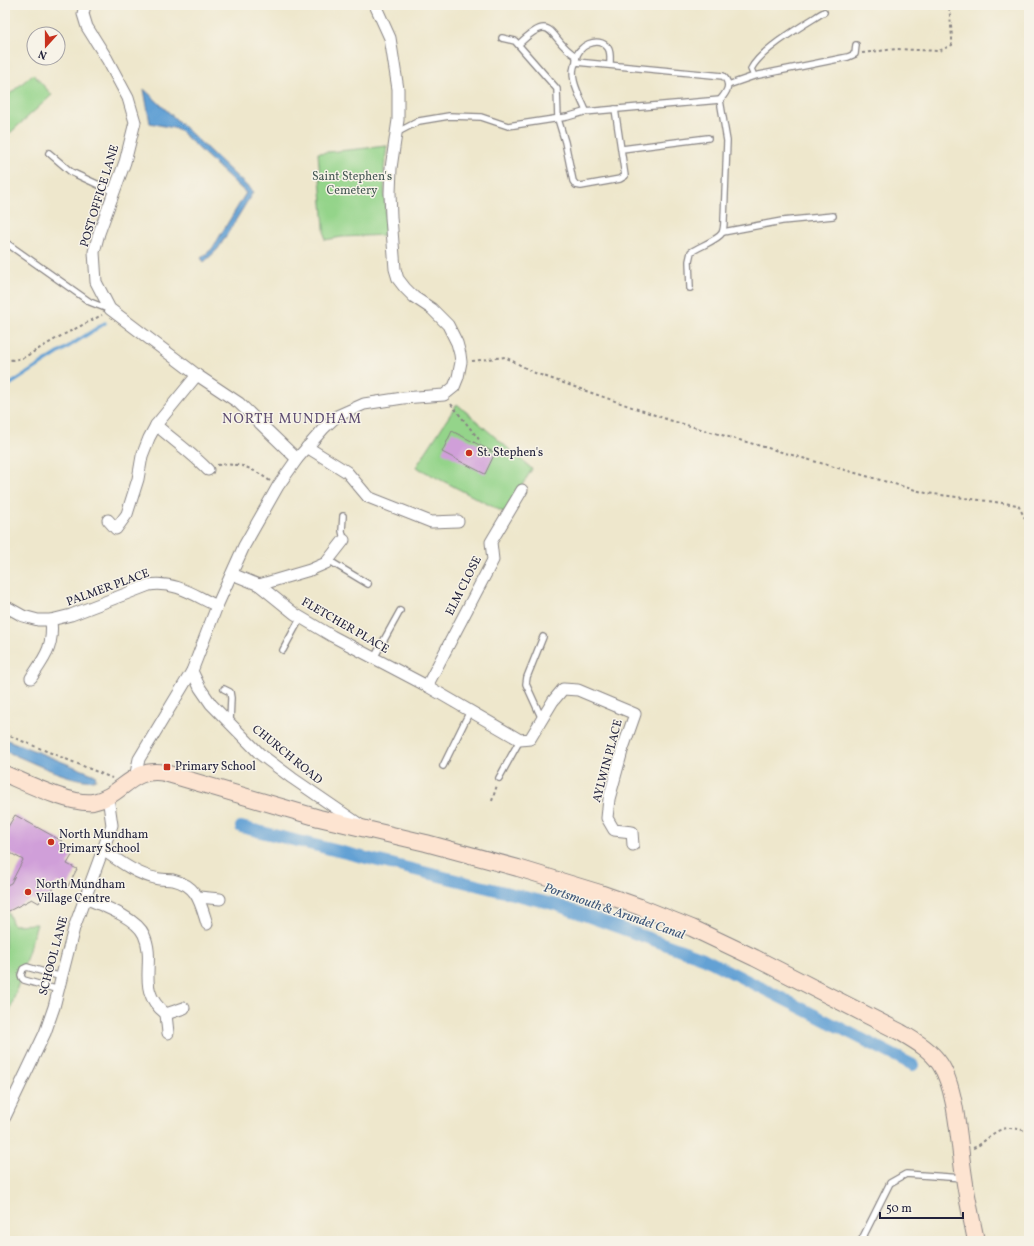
<svg xmlns="http://www.w3.org/2000/svg" width="1034" height="1246" viewBox="0 0 1034 1246" font-family="Vollkorn,serif">
	<style>
		.green { fill: #94d48a; stroke: #5b7b62 }
		.water { fill: #63a1d4; stroke: #426288 }
		.lines { fill: none; stroke-linecap: round; stroke-linejoin: round }
		.stream { stroke: #63a1d4; stroke-width: 3.5 }
		.canal { stroke: #63a1d4; stroke-width: 12 }
		.building { fill: #d09fd9 }
		.service-casing { stroke: #888484; stroke-width: 8 }
		.minor-casing { stroke: #888484; stroke-width: 13 }
		.secondary-casing { stroke: #888484; stroke-width: 18 }
		.path { stroke: #888484; stroke-width: 2; stroke-dasharray: 3 3; stroke-linecap: butt }
		.service { stroke: #fff; stroke-width: 5.5 }
		.minor { stroke: #fff; stroke-width: 11 }
		.secondary { stroke: #fde4d1; stroke-width: 16 }
		.poi-dot { fill: #c8321e; stroke: #f7f3e8; stroke-width: 1.5 }
		.labels { text-anchor: middle; dominant-baseline: central; stroke-width: 3; stroke-linejoin: round; paint-order: stroke }
		.park-label { font-size: 12px; fill: #445753; stroke: #f7f3e8 }
		.street-label { font-size: 12px; fill: #22223b; stroke: #f7f3e8 }
		.poi-label { font-size: 12px; fill: #22223b; stroke: #f7f3e8; text-anchor: start }
		.water-label { font-size: 13px; font-style: italic; fill: #3c5578; stroke: #f7f3e8 }
		.quarter-label { font-size: 14px; letter-spacing: 1px; fill: #5f4e72; stroke: #f7f3e8 }
	</style>
	<rect width="100%" height="100%" fill="#f7f3e8"/>
	<filter id="ink" filterUnits="userSpaceOnUse"><feTurbulence type="fractalNoise" baseFrequency=".025" numOctaves="2"/><feDisplacementMap in="SourceGraphic" scale="8" xChannelSelector="R" yChannelSelector="G"/><feConvolveMatrix kernelMatrix="1 2 1 2 8 2 1 2 1" color-interpolation-filters="sRGB"/></filter>
	<filter id="wash" filterUnits="userSpaceOnUse"><feTurbulence type="fractalNoise" baseFrequency=".012" numOctaves="4" result="noise"/><feDisplacementMap in="SourceGraphic" scale="16" xChannelSelector="R" yChannelSelector="G"/><feGaussianBlur stdDeviation="0.9" result="paint"/><feColorMatrix in="noise" values="0 0 0 0 0 0 0 0 0 0 0 0 0 0 0 0 0 1.4 0 .05"/><feComposite in="paint" operator="in"/></filter>
	<g filter="url(#wash)">
		<rect width="100%" height="100%" fill="#eee7cc"/>
		<!-- green -->
		<g class="green">
			<polygon points="33,74 52,95 10,133 5,127 5,98"/>
			<polygon points="387,146 384,169 386,235 342,237 325,240 318,153"/>
			<polygon points="457,404 532,469 505,513 416,467"/>
			<polygon points="5,904 13,925 37,924 5,1027"/>
		</g>
		<!-- water -->
		<g class="water">
			<polygon points="144,89 253,192 218,249 204,262 201,258 212,249 246,193 178,129 150,123"/>
			<path d="M5,739L95,775L96,780C74,784 28,760 5,751Z"/>
		</g>
		<g class="lines">
			<!-- stream -->
			<polyline class="stream" points="5,382 9,385 105,323"/>
			<!-- canal -->
			<polyline class="canal" points="241,827 557,905 703,958 913,1065"/>
		</g>
		<g id="blocks">
			<!-- building -->
			<g class="building">
				<polygon points="452,431 495,453 485,474 442,452"/>
				<polygon points="15,815 62,841 60,844 74,852 67,864 77,869 67,888 57,882 48,899 43,896 39,903 32,899 5,913 5,886 11,883 23,860 5,850 5,832"/>
			</g>
		</g>
	</g>
	<g filter="url(#ink)">
		<use href="#blocks" fill-opacity="0" stroke="#888484" stroke-width="1"/>
		<g class="lines">
			<!-- service casing -->
			<g class="service-casing">
				<g id="service">
					<polyline points="502,38 515,41 557,89 558,119 565,142 573,181 576,185 581,186 620,179 625,176 615,109"/>
					<path d="M519,44C555,9 548,40 576,56"/>
					<path d="M576,60C576,46 599,35 608,48C611,52 610,59 610,64"/>
					<path d="M754,76L751,69C761,49 805,24 824,12"/>
					<polyline points="728,85 754,76 848,57 855,54 856,45"/>
					<path d="M586,111C581,98 567,76 576,62L723,76C732,84 727,92 720,100"/>
					<path d="M396,133L419,121L449,116L481,117L508,126L567,117L584,112L720,100L727,141L724,220C724,224 724,229 722,233C718,240 700,246 691,252L689,261L690,288"/>
					<polyline points="622,149 708,138"/>
					<polyline points="49,153 71,172 114,192"/>
					<polyline points="723,232 782,221 833,216"/>
					<polyline points="5,242 90,302 108,309"/>
					<polyline points="343,516 342,531 344,540"/>
					<polyline points="328,560 368,584"/>
					<polyline points="5,617 10,609"/>
					<polyline points="283,650 301,617"/>
					<polyline points="374,658 400,611"/>
					<polyline points="224,689 230,692 231,698 230,722"/>
					<polyline points="542,719 526,684 527,677 543,637"/>
					<polyline points="443,766 470,711"/>
					<polyline points="499,778 520,740"/>
					<polyline points="59,990 24,980 22,978 21,975 23,969 27,967 62,977"/>
					<polyline points="861,1241 890,1183 906,1174 963,1178"/>
				</g>
			</g>
			<!-- minor casing -->
			<g class="minor-casing">
				<g id="minor">
					<polyline points="85,5 83,14 87,27 107,59 128,98 135,122 125,162 99,233 94,252 96,282 110,309 197,375 239,403 297,459"/>
					<path d="M156,425C173,440 192,453 208,470"/>
					<polyline points="307,447 347,472 368,497 431,522 458,521"/>
					<polyline points="108,520 116,529 127,514 138,479 142,456 149,438 156,425 197,375"/>
					<polyline points="232,574 259,585 295,614 332,636 427,686 520,740 530,739 553,701 563,689 578,690 635,714 622,751 609,799 607,818 614,830 632,832 633,845"/>
					<polyline points="259,585 310,570 326,563 344,540"/>
					<path d="M5,606L23,616L38,620H51L71,615L149,585C175,581 194,595 217,606"/>
					<polyline points="192,671 200,688 211,704 260,754 292,778 359,824"/>
					<path d="M31,678C45,657 54,647 51,620"/>
					<polyline points="427,686 493,560 491,542 522,490"/>
					<polyline points="135,778 139,759 192,671 217,606 244,546 278,486 297,459 324,428 337,416 364,404 403,398 444,395 454,387 458,377 461,362 460,354 457,343 448,325 432,309 414,297 405,288 398,279 395,269 391,217 390,193 391,168 398,120 398,89 390,38 375,5"/>
					<path d="M103,850C119,861 136,874 155,878C161,880 167,879 173,880C198,886 200,902 207,924"/>
					<polyline points="199,897 220,899"/>
					<path d="M85,898C101,905 137,918 144,935C157,963 134,989 166,1014L184,1008"/>
					<polyline points="166,1014 168,1033"/>
					<polyline points="5,1117 45,1033 54,1007 74,928 112,825 108,797"/>
				</g>
			</g>
			<!-- secondary casing -->
			<g class="secondary-casing">
				<path id="secondary" d="M5,774C26,783 71,805 93,802C123,796 131,766 165,773L319,818L426,843L518,868L600,893L640,907L692,928L755,958L900,1032C915,1041 930,1049 940,1064C957,1089 959,1147 964,1177C967,1199 972,1220 976,1241"/>
			</g>
			<!-- path -->
			<g class="path">
				<polyline points="862,53 896,49 939,51 952,45 952,37 949,5"/>
				<polyline points="5,357 12,360 23,358 59,337 102,315"/>
				<polyline points="472,361 505,357 535,373 669,420 926,493 1018,505 1029,526"/>
				<polyline points="451,404 481,442"/>
				<path d="M217,465C242,463 250,467 270,481"/>
				<polyline points="5,734 112,778"/>
				<polyline points="492,801 497,785"/>
				<path d="M973,1148C979,1146 984,1141 989,1137C1003,1125 1013,1127 1029,1132"/>
			</g>
			<!-- service -->
			<use href="#service" class="service"/>
			<!-- minor -->
			<use href="#minor" class="minor"/>
			<!-- secondary -->
			<use href="#secondary" class="secondary"/>
		</g>
	</g>
	<!-- markers -->
	<g class="poi-dot">
		<circle cx="469" cy="453" r="4"/>
		<rect x="163" y="763" width="8" height="8" rx="2"/>
		<circle cx="51" cy="842" r="4"/>
		<circle cx="28" cy="892" r="4"/>
	</g>
	<g class="labels">
		<!-- park labels -->
		<g class="park-label">
			<text x="352" y="177">Saint Stephen's<tspan x="352" dy="14">Cemetery</tspan></text>
		</g>
		<!-- street labels -->
		<g class="street-label">
			<text transform="translate(100 196) rotate(-73)">POST OFFICE LANE</text>
			<text transform="translate(464 586) rotate(-63)">ELM CLOSE</text>
			<text transform="translate(108 588) rotate(-20)">PALMER PLACE</text>
			<text transform="translate(345 626) rotate(30)">FLETCHER PLACE</text>
			<text transform="translate(287 755) rotate(39)">CHURCH ROAD</text>
			<text transform="translate(608 761) rotate(-75)">AYLWIN PLACE</text>
			<text transform="translate(54 956) rotate(-75)">SCHOOL LANE</text>
		</g>
		<!-- poi labels -->
		<g class="poi-label">
			<text x="477" y="453">St. Stephen's</text>
			<text x="175" y="767">Primary School</text>
			<text x="59" y="835">North Mundham<tspan x="59" dy="14">Primary School</tspan></text>
			<text x="36" y="885">North Mundham<tspan x="36" dy="14">Village Centre</tspan></text>
		</g>
		<!-- water labels -->
		<g class="water-label">
			<text transform="translate(614 912) rotate(19)">Portsmouth &amp; Arundel Canal</text>
		</g>
		<!-- quarter labels -->
		<g class="quarter-label">
			<text x="292" y="419">NORTH MUNDHAM</text>
		</g>
	</g>
	<!-- margin -->
	<rect width="1034" height="1246" fill="none" stroke="#f7f3e8" stroke-width="20"/>
	<!-- north arrow -->
	<g transform="translate(46 46) rotate(201)"><circle r="19" fill="#f7f3e8" stroke="#a29fa3"/>
	<path d="M0-3L7 15L0 10L-7 15Z" fill="#c8321e"/>
	<text y="-6" font-size="11" font-weight="bold" text-anchor="middle" fill="#22223b">N</text>
	</g>
	<!-- scale -->
	<path d="M880 1212v6h83v-6" fill="none" stroke="#22223b" stroke-width="2"/>
	<text x="886" y="1212" font-size="12" fill="#22223b" stroke="#f7f3e8" stroke-width="3" paint-order="stroke">50 m</text>
</svg>
